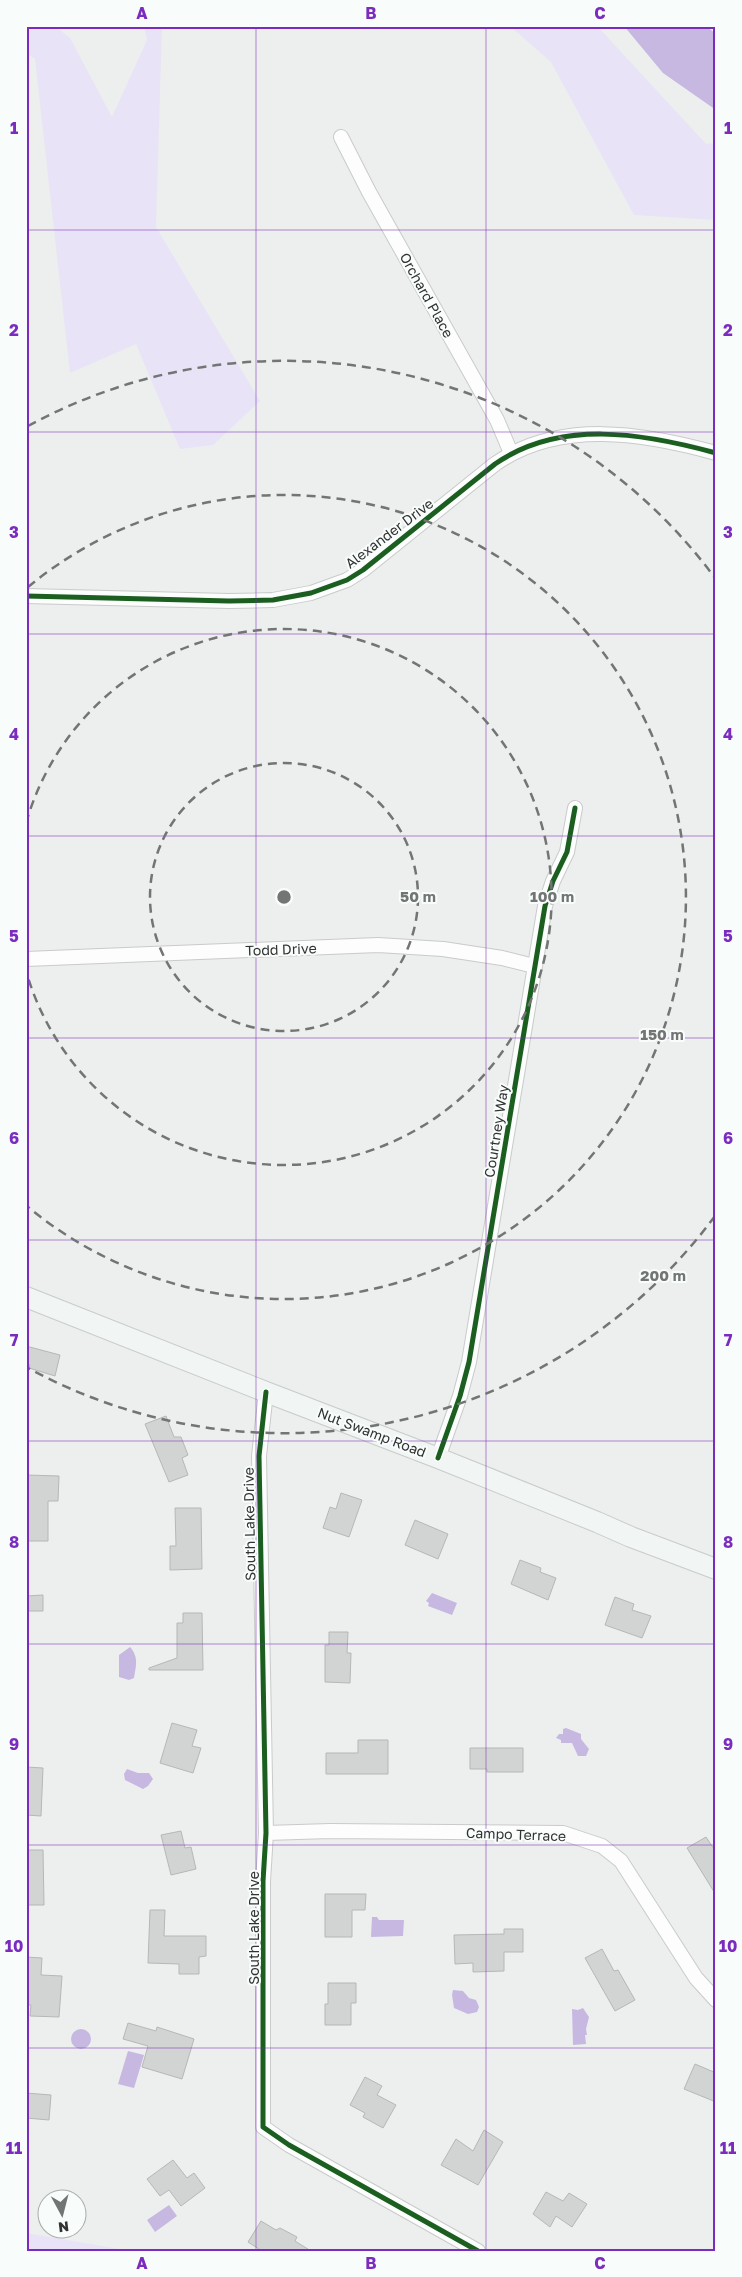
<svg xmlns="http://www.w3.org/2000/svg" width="742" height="2277" viewBox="0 0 742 2277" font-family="'Golos Text',sans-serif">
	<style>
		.green { fill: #e9e3f7 }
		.water { fill: #c7b8e2 }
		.building { fill: #d2d4d3; stroke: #b6b7b7 }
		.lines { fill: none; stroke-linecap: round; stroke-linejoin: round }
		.street-casing { stroke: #c9cbca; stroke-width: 16 }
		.secondary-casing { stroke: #c9cbca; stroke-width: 22 }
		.street { stroke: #fcfdfc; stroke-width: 14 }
		.secondary { stroke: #f1f5f4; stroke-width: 20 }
		.cycleway-casing { stroke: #f8fdfb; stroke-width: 8 }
		.cycleway { stroke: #1b5e20; stroke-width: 5 }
		.grid { fill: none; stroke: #7b2cbf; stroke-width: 1; stroke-opacity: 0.55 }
		.ring { fill: none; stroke: #727574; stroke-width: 2.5; stroke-dasharray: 9 6 }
		.labels { text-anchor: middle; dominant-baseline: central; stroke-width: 4; stroke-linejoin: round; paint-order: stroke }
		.street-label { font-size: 14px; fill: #313333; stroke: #f8fdfb }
		.centre { fill: #727574; stroke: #f8fdfb; stroke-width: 2.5 }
		.ring-label { font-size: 15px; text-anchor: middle; font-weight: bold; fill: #727574; stroke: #f8fdfb; stroke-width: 4; stroke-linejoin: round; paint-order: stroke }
		.neatline { fill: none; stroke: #7b2cbf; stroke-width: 2 }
		.grid-label { font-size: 16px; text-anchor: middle; font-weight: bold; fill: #7b2cbf }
	</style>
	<rect width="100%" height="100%" fill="#ecefee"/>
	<!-- green -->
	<g class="green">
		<polygon points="26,26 55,26 70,38 112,117 147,40 144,26 162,26 156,227 260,401 213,445 180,449 136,344 70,373 35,59 26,53"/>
		<polygon points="510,26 597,26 706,144 716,143 716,220 634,215 551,62"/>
		<polygon points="26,2233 132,2251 26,2251"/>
	</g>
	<!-- water -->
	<g class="water">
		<polygon points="624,26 706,26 716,34 716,110 663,73"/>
		<polygon points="432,1593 457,1603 452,1615 428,1606 429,1603 426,1601"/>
		<path d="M130,1647C139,1657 136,1666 134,1678L129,1680L119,1677V1655Z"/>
		<polygon points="566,1728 581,1734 581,1739 589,1749 586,1756 578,1756 572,1743 561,1743 561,1740 556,1738 559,1734 563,1734 563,1729"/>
		<polygon points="127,1769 138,1773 149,1773 153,1779 148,1786 143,1789 125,1780 124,1774"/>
		<polygon points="372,1917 377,1917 379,1920 404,1920 403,1936 371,1937"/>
		<polygon points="453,1990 463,1991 469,1998 476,2000 479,2007 477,2012 468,2014 454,2008 452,1995"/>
		<polygon points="583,2008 589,2017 586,2029 587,2035 585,2035 586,2044 573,2045 572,2009 578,2010"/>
		<circle cx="81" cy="2039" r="10"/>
		<polygon points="128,2051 144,2055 134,2088 118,2084"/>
		<polygon points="169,2205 177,2216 155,2232 147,2220"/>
	</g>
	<!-- building -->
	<g class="building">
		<polygon points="26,1346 60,1355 55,1376 29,1368 30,1365 26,1364"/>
		<polygon points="166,1416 174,1437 181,1437 188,1455 182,1458 188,1475 169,1482 145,1424"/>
		<polygon points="26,1475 59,1476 58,1501 48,1501 48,1541 26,1541"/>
		<polygon points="341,1493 362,1500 349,1537 323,1528 330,1507 336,1509"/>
		<polygon points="175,1508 201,1508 202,1569 170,1570 170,1546 176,1546"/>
		<polygon points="415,1520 448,1534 438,1559 405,1545"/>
		<polygon points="520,1560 541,1568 540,1572 556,1578 548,1600 511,1584"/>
		<polygon points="43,1595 43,1611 26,1611 26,1596"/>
		<polygon points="615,1597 634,1604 632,1610 651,1616 642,1638 605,1625"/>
		<polygon points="183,1613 202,1613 203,1670 149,1670 149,1668 177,1658 177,1623 183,1623"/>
		<polygon points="329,1632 348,1632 347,1653 351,1653 350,1683 325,1682 325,1645 329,1645"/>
		<polygon points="172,1723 197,1730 192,1746 201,1748 193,1773 160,1763"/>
		<polygon points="358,1740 388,1740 388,1774 326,1774 326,1753 358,1753"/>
		<polygon points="470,1748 523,1748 523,1772 487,1772 487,1769 470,1769"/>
		<polygon points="26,1767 43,1768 41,1816 26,1815"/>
		<polygon points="181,1831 185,1848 191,1847 196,1869 171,1875 161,1835"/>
		<polygon points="706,1837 716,1852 716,1895 687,1848"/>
		<polygon points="26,1850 43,1850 44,1905 26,1905"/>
		<polygon points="325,1894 366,1894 365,1910 352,1910 352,1937 325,1937"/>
		<polygon points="150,1910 165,1910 164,1936 206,1936 206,1956 199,1957 199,1974 179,1974 179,1964 148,1963"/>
		<polygon points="504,1929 523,1929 523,1952 504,1952 504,1971 473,1972 473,1963 455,1964 454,1935 504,1934"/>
		<polygon points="602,1949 614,1971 618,1970 635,2000 615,2011 585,1958"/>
		<polygon points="26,1957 42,1958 41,1975 62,1976 59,2017 30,2016 31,2005 26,2005"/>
		<polygon points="328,1983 356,1983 356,2003 351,2003 351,2025 325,2025 325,2004 328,2004"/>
		<polygon points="128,2023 156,2031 157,2027 194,2039 182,2079 142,2067 148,2046 123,2039"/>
		<polygon points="695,2064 716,2073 716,2102 684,2089"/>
		<polygon points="365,2077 382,2086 377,2095 396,2105 383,2128 363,2117 365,2113 350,2105"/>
		<polygon points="26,2093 51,2095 49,2120 26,2118"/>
		<polygon points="484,2130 503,2142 478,2185 441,2165 456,2139 473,2151"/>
		<polygon points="173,2160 187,2178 194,2173 205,2188 181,2206 169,2190 160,2196 147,2179"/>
		<polygon points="546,2192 563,2201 569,2193 587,2204 572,2227 556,2216 550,2227 533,2214"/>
		<polygon points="261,2221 276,2230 280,2228 297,2237 295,2241 311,2251 262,2251 248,2242"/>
	</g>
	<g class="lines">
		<!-- street casing -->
		<g class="street-casing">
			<g id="street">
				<polyline points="341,137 369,192 497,420 511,453"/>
				<path d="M26,596L229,601L273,600L311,593L347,580L363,570L495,464C560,419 643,433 716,453"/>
				<polyline points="26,959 378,945 443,949 502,958 534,966"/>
				<polyline points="266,1392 259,1456 266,1833 263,1881 263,2127 289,2145 478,2251"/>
				<polyline points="438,1458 460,1396 469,1362 545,906 553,881 567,852 575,808"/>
				<polyline points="266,1833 330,1831 563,1833 602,1846 621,1861 696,1978 716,2000"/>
			</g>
		</g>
		<!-- secondary casing -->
		<g class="secondary-casing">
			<polyline id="secondary" points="26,1297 266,1392 438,1458 597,1522 631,1537 716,1569"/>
		</g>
		<!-- street -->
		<use href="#street" class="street"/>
		<!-- secondary -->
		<use href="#secondary" class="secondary"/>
		<!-- cycleway casing -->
		<g class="cycleway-casing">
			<g id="cycleway">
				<path d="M26,596L229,601L273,600L311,593L347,580L363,570L495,464C560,419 643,433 716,453"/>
				<polyline points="266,1392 259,1456 266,1833 263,1881 263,2127 289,2145 478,2251"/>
				<polyline points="438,1458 460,1396 469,1362 545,906 553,881 567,852 575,808"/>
			</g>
		</g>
		<!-- cycleway -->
		<use href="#cycleway" class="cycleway"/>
	</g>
	<!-- grid -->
	<path class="grid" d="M256,26V2251M486,26V2251M26,230H716M26,432H716M26,634H716M26,836H716M26,1038H716M26,1240H716M26,1441H716M26,1644H716M26,1845H716M26,2048H716"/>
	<!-- distance rings -->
	<g class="ring">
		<circle cx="284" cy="897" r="134"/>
		<path d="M26 823A268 268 0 1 1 26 971"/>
		<path d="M28 587A402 402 0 1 1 28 1207"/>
		<path d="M715 1216A536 536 0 0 1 28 1368M28 426A536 536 0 0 1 715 578"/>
	</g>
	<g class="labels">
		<!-- street labels -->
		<g class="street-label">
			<text transform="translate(427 295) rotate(61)">Orchard Place</text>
			<text transform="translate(389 533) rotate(-37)">Alexander Drive</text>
			<text transform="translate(281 949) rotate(-2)">Todd Drive</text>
			<text transform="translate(496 1131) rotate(-81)">Courtney Way</text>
			<text transform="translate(372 1432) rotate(21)">Nut Swamp Road</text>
			<text transform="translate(249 1524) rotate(-91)">South Lake Drive</text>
			<text transform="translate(516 1834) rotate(2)">Campo Terrace</text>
			<text transform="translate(253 1928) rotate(-90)">South Lake Drive</text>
		</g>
	</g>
	<circle cx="284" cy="897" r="8" class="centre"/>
	<g class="ring-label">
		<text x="418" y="902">50 m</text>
		<text x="552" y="902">100 m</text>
		<text x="662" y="1040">150 m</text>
		<text x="663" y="1281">200 m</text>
	</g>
	<!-- border -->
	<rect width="742" height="2277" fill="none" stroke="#f8fdfb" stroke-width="55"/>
	<!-- north arrow -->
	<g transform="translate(62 2214) rotate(173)"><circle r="24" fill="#f8fdfb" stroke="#a8acab"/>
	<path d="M0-4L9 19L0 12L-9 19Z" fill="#727574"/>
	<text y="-8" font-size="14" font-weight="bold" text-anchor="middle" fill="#313333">N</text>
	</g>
	<rect x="28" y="28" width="686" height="2222" class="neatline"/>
	<g class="grid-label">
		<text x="142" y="19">A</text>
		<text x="371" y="19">B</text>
		<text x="600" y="19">C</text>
		<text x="14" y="134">1</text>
		<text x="728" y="134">1</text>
		<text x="14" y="336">2</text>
		<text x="728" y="336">2</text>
		<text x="14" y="538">3</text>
		<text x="728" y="538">3</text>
		<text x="14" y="740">4</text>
		<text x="728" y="740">4</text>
		<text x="14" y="942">5</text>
		<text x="728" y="942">5</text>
		<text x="14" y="1144">6</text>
		<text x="728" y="1144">6</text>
		<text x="14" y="1346">7</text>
		<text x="728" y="1346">7</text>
		<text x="14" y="1548">8</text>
		<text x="728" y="1548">8</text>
		<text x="14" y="1750">9</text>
		<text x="728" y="1750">9</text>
		<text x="14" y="1952">10</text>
		<text x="728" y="1952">10</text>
		<text x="14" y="2154">11</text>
		<text x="728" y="2154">11</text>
		<text x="142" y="2269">A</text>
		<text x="371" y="2269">B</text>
		<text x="600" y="2269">C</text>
	</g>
</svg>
